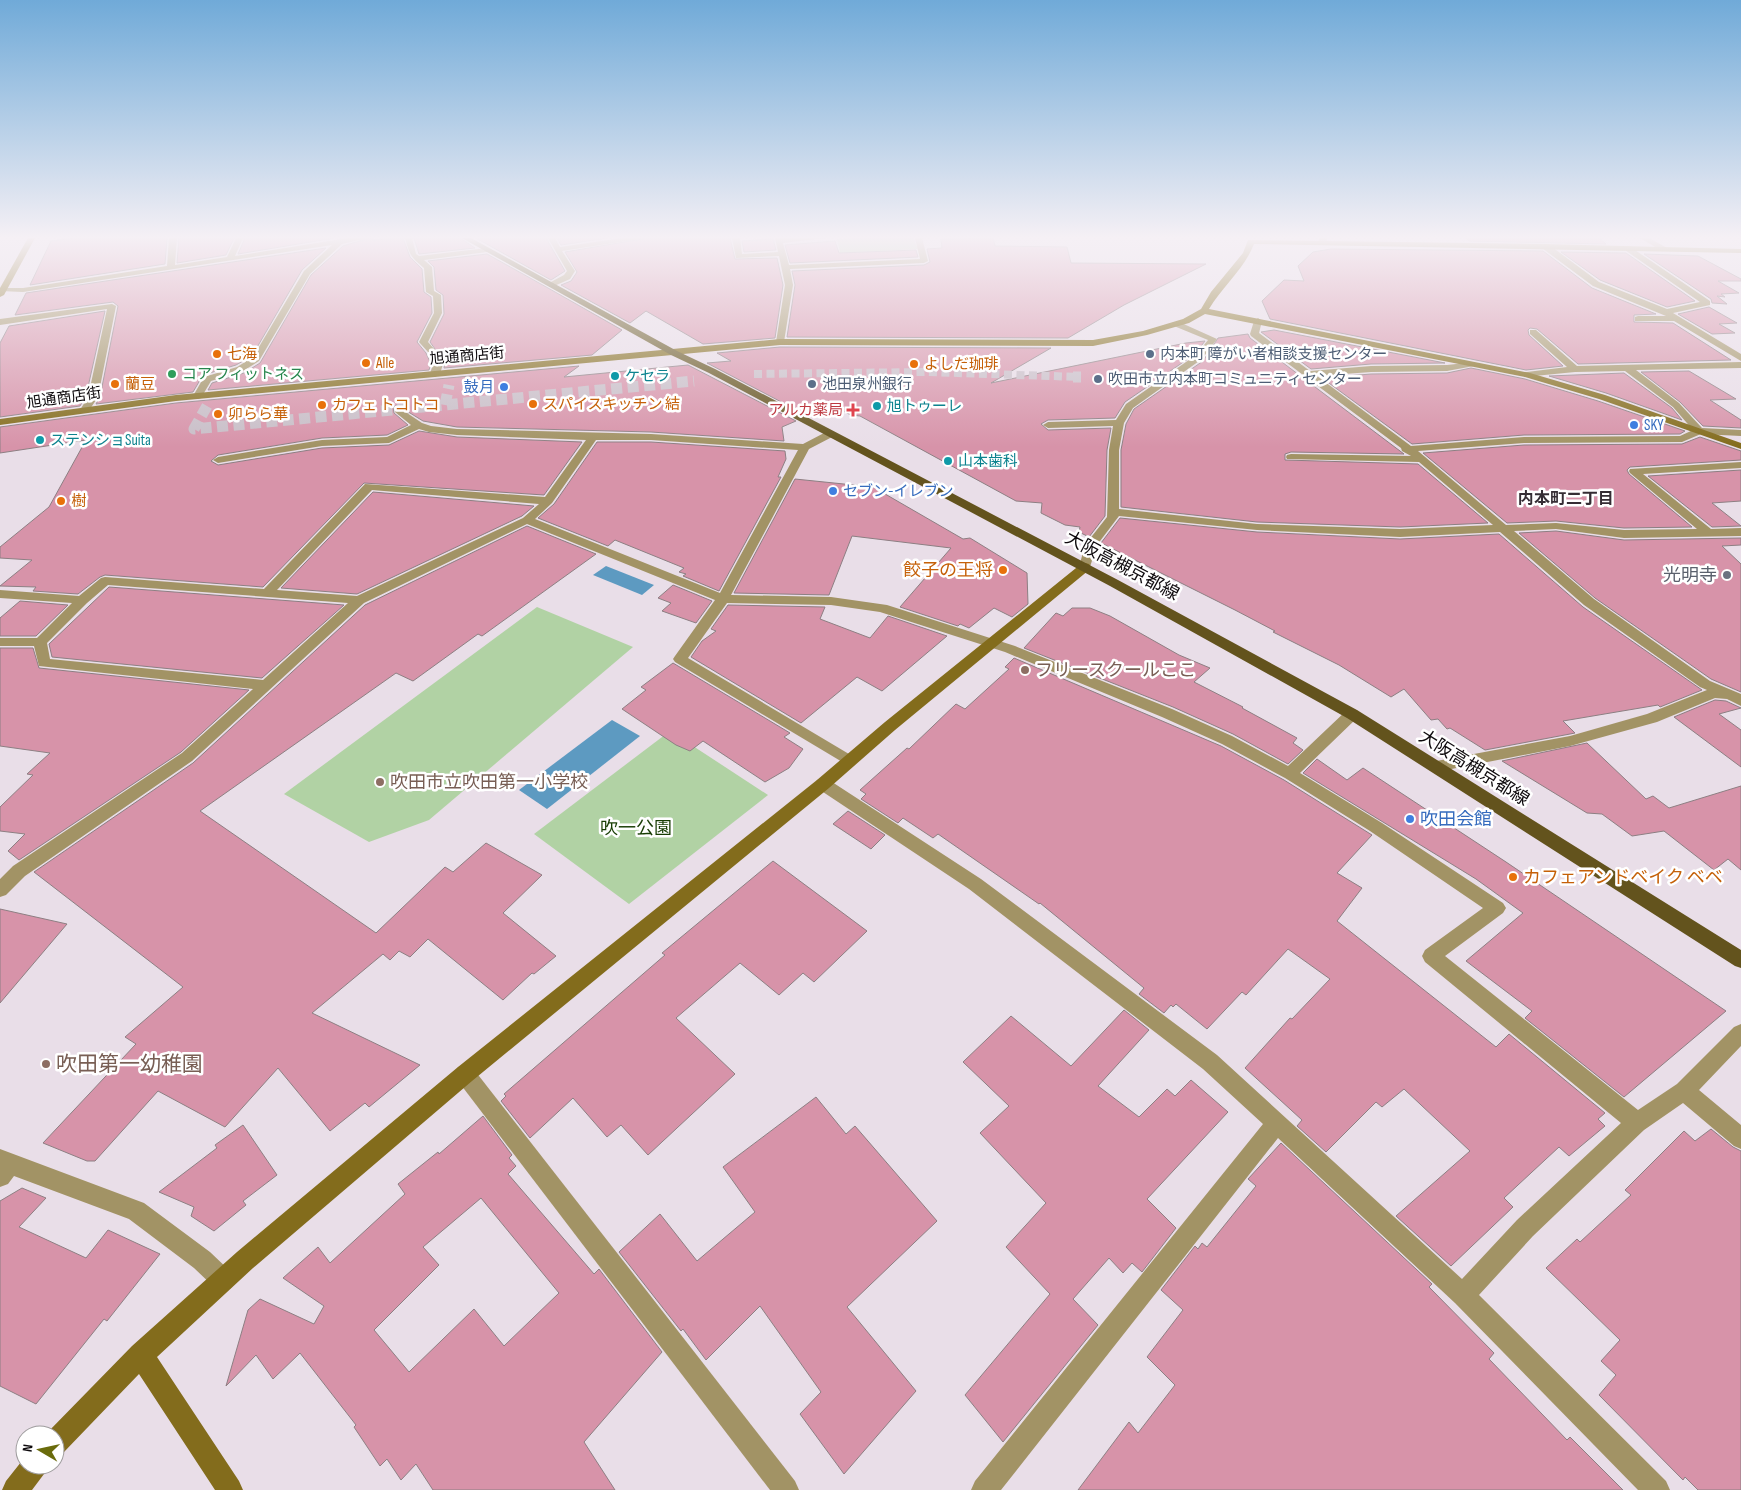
<svg xmlns="http://www.w3.org/2000/svg" width="1741" height="1490" viewBox="0 0 1741 1490" font-family="'Sofia Sans Condensed','Noto Sans JP',sans-serif">
	<style>
		.green { fill: #b1d2a4 }
		.water { fill: #5d9ac1 }
		.building { fill: #d793a9; stroke: #8d7f83; fill-rule: evenodd }
		.lines { fill: none; stroke-linecap: round; stroke-linejoin: round }
		.street-tunnel-far1 { stroke: #c8bec7; stroke-width: 8; stroke-dasharray: 8 4.5; stroke-linecap: butt }
		.street-tunnel { stroke: #c8bec7; stroke-width: 11; stroke-dasharray: 11 5.5; stroke-linecap: butt }
		.street { fill: #a29365; fill-rule: evenodd }
		.secondary { fill: #836c1c; fill-rule: evenodd }
		.primary { fill: #63531d; fill-rule: evenodd }
		.food-dot { fill: #e8710a; stroke: #fff; stroke-width: 2 }
		.service-dot { fill: #5c6f8a; stroke: #fff; stroke-width: 2 }
		.leisure-dot { fill: #2e9e5b; stroke: #fff; stroke-width: 2 }
		.culture-dot { fill: #0f9aa8; stroke: #fff; stroke-width: 2 }
		.shop-dot { fill: #3f7fe0; stroke: #fff; stroke-width: 2 }
		.health-dot { fill: #e0444e; stroke: #fff; stroke-width: 2 }
		.worship-dot { fill: #6b7280; stroke: #fff; stroke-width: 2 }
		.education-dot { fill: #8d6e63; stroke: #fff; stroke-width: 2 }
		.labels { text-anchor: middle; dominant-baseline: central; stroke-width: 5; stroke-linejoin: round; paint-order: stroke }
		.far-food-label { font-size: 15px; fill: #c56008; stroke: #fff; text-anchor: start }
		.far-service-label { font-size: 15px; fill: #4e5e75; stroke: #fff; text-anchor: start }
		.far-street-label { font-size: 15px; fill: #0e0a0d; stroke: #fff }
		.far-leisure-label { font-size: 15px; fill: #27864d; stroke: #fff; text-anchor: start }
		.far-culture-label { font-size: 15px; fill: #0d838f; stroke: #fff; text-anchor: start }
		.far-shop-label { font-size: 15px; fill: #366cbe; stroke: #fff; text-anchor: start }
		.far-health-label { font-size: 15px; fill: #be3a42; stroke: #fff; text-anchor: end }
		.far-neighbourhood-label { font-size: 16px; font-weight: bold; fill: #352d34; stroke: #fff }
		.street-label { font-size: 18px; fill: #0e0a0d; stroke: #fff }
		.food-label { font-size: 18px; fill: #c56008; stroke: #fff; text-anchor: end }
		.worship-label { font-size: 18px; fill: #5b616d; stroke: #fff; text-anchor: end }
		.education-label { font-size: 18px; fill: #785e54; stroke: #fff; text-anchor: start }
		.shop-label { font-size: 18px; fill: #366cbe; stroke: #fff; text-anchor: start }
		.park-label { font-size: 18px; fill: #173c03; stroke: #fff }
		.near-education-label { font-size: 21px; fill: #785e54; stroke: #fff; text-anchor: start }
	</style>
	<rect width="100%" height="100%" fill="#e9dee8"/>
	<!-- green -->
	<g class="green">
		<polygon points="913,238 918,249 840,253 837,239"/>
		<polygon points="537,607 633,647 429,820 369,842 284,794"/>
		<polygon points="670,731 768,795 629,904 534,834"/>
	</g>
	<!-- water -->
	<g class="water">
		<polygon points="606,566 654,585 642,595 593,575"/>
		<polygon points="612,720 640,736 547,809 519,790"/>
	</g>
	<!-- building -->
	<g class="building">
		<polygon points="76,238 167,238 165,264 30,285 51,241"/>
		<polygon points="179,238 234,238 226,255 177,263"/>
		<polygon points="245,238 334,238 238,254"/>
		<polygon points="370,238 373,240 403,238 410,257 422,269 424,292 431,297 432,313 417,342 426,353 431,364 429,370 208,390 212,383 244,373 260,363 311,275 343,246"/>
		<polygon points="414,238 460,238 475,248 419,254"/>
		<polygon points="476,238 546,238 565,271 551,280"/>
		<polygon points="557,238 607,238 561,245"/>
		<polygon points="648,238 730,238 735,259 777,258 783,285 775,338 703,344 646,311 630,323 561,285 571,281 577,272 565,252"/>
		<polygon points="993,238 995,246 1067,247 1071,263 1206,264 1124,305 1068,338 787,337 795,285 792,271 924,265 930,262 927,249 942,248 941,239"/>
		<polygon points="1466,238 1599,238 1606,244 1469,241"/>
		<polygon points="773,239 776,250 744,252 742,241"/>
		<polygon points="835,241 839,253 916,250 918,257 790,263 785,245"/>
		<polygon points="326,248 302,270 252,356 236,365 203,375 193,392 96,404 100,397 118,306 113,302 15,315 26,293"/>
		<polygon points="1331,249 1543,251 1592,288 1656,314 1634,315 1634,322 1673,323 1731,360 1578,364 1537,329 1530,328 1528,330 1529,335 1563,366 1526,370 1270,319 1262,301 1284,280 1304,281 1298,266 1313,252"/>
		<polygon points="1561,252 1626,253 1695,301 1667,307 1600,280"/>
		<polygon points="487,254 548,288 622,330 592,355 444,368 445,363 430,342 444,314 443,295 436,290 434,267 428,261"/>
		<polygon points="1644,254 1698,256 1741,279 1741,281 1718,281 1739,293 1721,294 1725,297 1717,296 1727,304 1712,303 1711,299"/>
		<polygon points="1709,307 1737,323 1719,324 1735,333 1712,334 1678,314"/>
		<polygon points="105,311 86,396 80,406 0,417 0,343 9,326"/>
		<polygon points="1274,330 1445,363 1371,364 1311,369 1261,332"/>
		<polygon points="1248,334 1250,338 1404,454 1291,452 1285,454 1285,460 1418,464 1488,523 1400,527 1257,522 1121,507 1121,450 1126,424 1134,409 1203,361 1218,338"/>
		<polygon points="1205,341 1195,354 1125,402 1115,418 1048,420 1041,424 1048,430 1111,428 1107,450 1105,516 1089,537 1079,532 1080,527 1065,525 1041,513 1042,503 1016,501 860,416 851,415 831,405 808,416 707,363 731,361 717,353 780,347 1051,348 991,383 1186,343"/>
		<polygon points="688,365 796,421 782,427 784,441 651,432 457,427 423,421 397,405 393,407 394,413 408,425 387,435 322,438 218,455 211,461 218,465 322,448 389,445 419,431 457,437 582,442 544,495 364,483 263,587 105,575 100,577 78,594 33,591 36,587 0,586 32,560 0,558 0,547 49,507 86,440 0,453 0,427 176,403 579,366 564,377"/>
		<polygon points="1471,368 1525,379 1598,401 1685,431 1680,434 1524,435 1412,444 1322,378 1371,374 1447,373"/>
		<polygon points="1689,371 1736,399 1710,400 1741,420 1741,428 1703,426 1680,402 1641,372"/>
		<polygon points="1624,373 1672,408 1682,420 1606,393 1549,376"/>
		<polygon points="1700,437 1741,451 1741,460 1630,467 1627,470 1629,474 1692,527 1624,528 1556,521 1507,523 1423,453 1524,445 1682,444"/>
		<polygon points="597,442 651,442 785,451 786,459 778,477 781,477 719,591 683,576 686,574 679,572 684,568 615,540 608,546 538,518 554,504"/>
		<polygon points="1741,470 1741,501 1712,503 1741,526 1712,527 1648,476"/>
		<polygon points="795,479 873,487 963,539 970,538 1027,573 1028,604 1012,617 994,608 969,628 960,624 958,626 900,607 951,548 852,536 829,595 734,593"/>
		<polygon points="373,492 534,506 522,516 357,594 281,588"/>
		<polygon points="1120,518 1257,532 1400,539 1499,534 1583,607 1702,690 1660,707 1658,705 1563,721 1575,733 1570,734 1485,750 1450,728 1447,729 1438,719 1431,720 1404,689 1391,697 1339,665 1273,632 1275,631 1235,610 1101,543"/>
		<polygon points="527,526 596,554 482,636 478,634 413,681 396,673 200,811 376,933 445,867 453,872 486,843 542,875 503,913 556,956 534,974 532,973 503,1000 428,939 410,957 399,951 390,960 383,954 312,1013 420,1065 369,1107 365,1103 330,1131 278,1068 225,1127 158,1091 95,1161 87,1161 43,1143 136,1044 125,1037 183,987 34,872 193,763 365,605"/>
		<polygon points="1556,531 1624,540 1741,538 1741,545 1722,546 1741,564 1741,692 1711,679 1595,598 1519,533"/>
		<polygon points="673,585 712,601 696,623 662,611 671,603 658,598"/>
		<polygon points="109,587 344,605 262,678 52,657 49,644"/>
		<polygon points="20,601 68,605 36,636 0,636 0,618"/>
		<polygon points="728,605 825,607 820,619 870,638 888,616 947,636 882,691 857,677 801,723 691,657 702,641 716,631 711,629"/>
		<polygon points="1072,608 1090,608 1110,616 1179,655 1210,668 1194,682 1243,707 1242,708 1297,738 1293,743 1303,750 1288,764 1233,734 1173,707 1024,648 1056,613 1063,616"/>
		<polygon points="0,648 33,648 39,668 249,690 181,752 19,860 8,851 25,834 0,831 0,807 33,775 27,774 50,753 0,746"/>
		<polygon points="1014,658 1221,746 1284,780 1372,835 1337,873 1362,888 1337,921 1496,1047 1509,1034 1605,1113 1598,1119 1605,1126 1569,1156 1559,1147 1504,1198 1513,1207 1451,1266 1396,1216 1470,1151 1404,1089 1382,1107 1376,1102 1326,1152 1297,1126 1302,1120 1245,1068 1290,1018 1292,1019 1330,979 1288,949 1246,995 1242,992 1207,1029 1176,1004 1173,1007 1171,1005 1164,1013 1139,994 1144,988 1040,903 1039,904 938,834 933,838 903,818 898,823 861,799 866,794 860,790 907,748 909,749 956,704 965,709 1009,669 1005,667"/>
		<polygon points="673,663 790,733 784,737 803,749 789,768 765,782 703,741 690,751 676,745 622,709 646,690 641,687"/>
		<polygon points="1715,700 1726,701 1741,708 1719,714 1741,730 1741,767 1674,717"/>
		<polygon points="1587,743 1646,799 1653,796 1669,808 1741,786 1741,870 1728,859 1714,870 1664,831 1632,836 1602,814 1587,813 1502,761"/>
		<polygon points="1317,759 1347,780 1363,768 1506,862 1726,1011 1624,1097 1525,1018 1532,1011 1466,961 1523,913 1476,879 1303,773"/>
		<polygon points="848,811 885,835 871,849 833,824"/>
		<polygon points="773,861 867,931 814,982 803,973 779,995 740,963 676,1018 735,1074 648,1155 621,1125 607,1137 573,1098 530,1138 501,1101 506,1096 504,1094 665,955 662,953"/>
		<polygon points="0,909 67,924 0,1003"/>
		<polygon points="1124,1010 1149,1030 1098,1086 1139,1117 1167,1089 1175,1096 1191,1080 1228,1112 1147,1199 1176,1228 1142,1272 1132,1263 1123,1273 1109,1258 1073,1299 1098,1325 1003,1442 965,1395 1050,1294 1006,1247 1046,1203 980,1133 1009,1106 963,1062 1011,1016 1071,1066"/>
		<polygon points="816,1097 846,1134 855,1126 937,1221 847,1307 916,1391 844,1474 800,1414 821,1392 760,1306 706,1360 683,1329 681,1331 619,1252 660,1214 697,1261 755,1212 723,1167"/>
		<path d="M483,1116L512,1155L509,1158L516,1166L508,1174L594,1274L599,1269L662,1352L584,1442L615,1490H433L416,1464L401,1480L387,1459L380,1466L354,1427L356,1425L300,1353L273,1379L256,1355L226,1386L248,1310L260,1299L314,1324L324,1306L283,1278L318,1247L330,1263L405,1194L398,1184L438,1152L439,1154ZM481,1198L559,1293L504,1346L474,1309L409,1372L374,1330L439,1265L423,1247Z"/>
		<polygon points="243,1125 277,1175 243,1201 246,1205 214,1231 191,1216 194,1207 159,1192 217,1148 215,1145"/>
		<polygon points="1711,1129 1733,1147 1741,1151 1741,1490 1698,1490 1685,1477 1683,1480 1599,1395 1616,1375 1601,1361 1620,1340 1546,1268 1577,1239 1580,1242 1631,1195 1625,1190 1684,1131 1695,1141"/>
		<polygon points="1281,1143 1432,1284 1429,1287 1494,1353 1489,1359 1567,1440 1570,1437 1623,1490 1078,1490 1129,1422 1138,1433 1175,1385 1147,1357 1183,1310 1161,1290 1195,1246 1198,1249 1202,1243 1207,1247 1256,1186 1248,1179"/>
		<polygon points="22,1188 46,1198 19,1227 86,1258 108,1230 160,1254 107,1321 104,1319 36,1404 0,1386 0,1201"/>
	</g>
	<g class="lines">
		<!-- street-tunnel-far1 -->
		<polyline class="street-tunnel-far1" points="754,374 927,372 1081,377"/>
		<!-- street-tunnel -->
		<g class="street-tunnel">
			<polyline points="1073,377 1081,377"/>
			<polyline points="445,405 449,385"/>
			<polyline points="207,406 194,429 694,381"/>
		</g>
		<!-- street -->
		<g class="street">
			<polygon points="169,238 177,238 175,265 227,257 236,238 243,238 235,256 348,238 368,238 342,244 310,274 259,361 243,371 211,381 201,398 198,399 193,396 204,377 237,367 253,357 304,271 332,245 23,292 0,291 0,288 23,288 167,266"/>
			<path d="M405,238H412L416,254L419,256L487,248L491,250L487,252L424,260L432,267L434,291L441,295L442,313L428,342L436,351L443,364L440,374L435,377L430,374L433,364L428,352L419,342L434,313L433,296L426,292L424,268C411,257 410,256 405,238Z"/>
			<polygon points="548,238 555,238 560,247 623,238 646,238 562,251 575,271 570,279 552,287 549,287 549,283 564,275 567,271"/>
			<polygon points="732,238 740,238 742,254 778,252 775,238 824,238 783,243 789,265 920,259 915,238 922,238 928,261 924,263 790,269 793,285 784,342 780,345 776,342 785,285 779,256 736,258"/>
			<polygon points="1319,238 1327,238 1326,245 1320,245"/>
			<polygon points="1640,238 1649,238 1669,249 1662,251"/>
			<polygon points="1542,244 1548,244 1599,282 1667,309 1700,302 1622,248 1629,246 1710,301 1710,305 1673,313 1741,354 1741,361 1674,321 1635,321 1635,317 1638,316 1666,316 1593,286 1542,248"/>
			<polygon points="112,304 116,306 98,397 88,412 85,413 80,410 88,397 107,309 0,325 0,319"/>
			<polygon points="1258,318 1262,321 1259,333 1310,371 1371,366 1447,365 1474,362 1474,366 1447,371 1371,372 1317,376 1411,446 1524,437 1680,436 1693,430 1673,407 1625,371 1575,372 1524,377 1524,373 1527,372 1567,367 1530,334 1530,330 1536,330 1577,366 1741,362 1741,368 1636,370 1679,403 1702,428 1741,430 1741,436 1701,434 1682,442 1524,443 1418,451 1506,525 1556,523 1624,530 1697,529 1630,473 1629,471 1630,469 1741,462 1741,468 1643,474 1711,529 1741,528 1741,536 1624,538 1556,529 1514,531 1594,599 1710,681 1741,694 1741,706 1727,699 1715,698 1657,722 1570,746 1436,772 1431,770 1428,766 1431,762 1570,736 1647,714 1707,690 1700,687 1584,605 1500,532 1400,537 1257,530 1119,516 1097,545 1089,570 1081,570 1079,567 1085,545 1107,517 1109,450 1113,426 1048,428 1043,425 1048,422 1116,420 1126,404 1196,355 1208,340 1174,326 1173,324 1177,321 1217,339 1202,359 1133,408 1124,423 1119,450 1119,509 1257,524 1400,529 1493,525 1419,462 1287,459 1286,457 1287,455 1291,454 1411,456 1402,451 1401,448 1251,336 1250,334 1254,321"/>
			<path d="M398,407L422,423L431,426L457,429L651,434L803,444L826,432H834V436L809,449L731,595L831,597L887,605L1015,646L1172,709L1232,736L1288,766L1347,710H1357L1359,714L1357,718L1300,773L1382,823L1503,903L1506,908L1503,913L1445,956L1638,1110L1677,1084L1734,1027L1741,1024V1046L1699,1090L1741,1125V1149L1734,1146L1683,1103L1644,1130L1533,1236L1479,1295L1666,1481L1670,1490H1638L1455,1303L1278,1138L1001,1490H971L975,1481L1263,1124L1203,1069L969,889L817,788L815,784L817,780L823,778L829,780L981,879L1217,1055L1462,1279L1517,1220L1621,1123L1425,962L1422,956L1425,950L1483,908L1370,831L1285,778L1222,744L1162,717L1005,652L880,612L831,605L727,603L688,658L854,757L857,761L854,765L849,766L675,662L673,659L675,656L715,600L527,524L364,603L192,761L25,876L6,895L0,897V879L13,866L182,753L253,689L39,666L34,646H0V638H37L72,603L0,598V590L79,596L101,578L105,577L264,589L365,484L545,497L586,440L457,435L429,432L419,429L389,443L322,446L218,463L213,460L218,457L322,440L387,437L411,425L395,412V408ZM596,440H651L798,450L720,593L535,519L552,503ZM372,490L539,504L523,518L357,596L277,590ZM108,585L348,603L263,680L50,659L47,643L87,603Z"/>
			<polygon points="465,1065 472,1067 795,1481 799,1490 770,1490 458,1081 455,1074 458,1067"/>
			<polygon points="0,1149 144,1203 210,1252 231,1272 235,1280 231,1288 223,1292 215,1288 194,1268 129,1219 14,1176 8,1184 0,1187"/>
		</g>
		<!-- secondary -->
		<g class="secondary">
			<polygon points="28,238 35,238 4,295 0,297 0,288"/>
			<path d="M1248,240L1545,244L1741,249V253L1254,244C1245,268 1222,287 1209,309L1530,373L1605,395L1741,443V449L1599,399L1525,377L1205,314L1189,323L1147,335L1093,346L780,345L176,401L0,425V419L176,395L780,339L1093,340L1143,331L1183,319L1201,309L1211,292L1243,253Z"/>
			<polygon points="1085,563 1089,564 1091,567 1089,570 895,730 829,788 472,1081 253,1268 157,1357 239,1481 243,1490 215,1490 139,1374 64,1452 55,1456 55,1435 46,1434 132,1346 237,1252 458,1067 817,780 885,722 1081,564"/>
			<polygon points="25,1457 25,1465 48,1465 44,1474 32,1490 2,1490 6,1481"/>
		</g>
		<!-- primary -->
		<polygon class="primary" points="462,238 471,238 677,351 715,369 1118,580 1357,710 1741,950 1741,968 1735,966 1347,718 1110,586 709,373 671,355"/>
	</g>
	<!-- sky -->
	<linearGradient id="sky" x2="0" y2="1"><stop stop-color="#70aad8"/><stop offset="0.53" stop-color="#f5f0f5"/><stop offset="1" stop-color="#f5f0f5" stop-opacity="0"/></linearGradient>
	<rect width="1741" height="447" fill="url(#sky)"/>
	<!-- markers -->
	<g class="food-dot">
		<circle cx="217" cy="354" r="5"/>
		<circle cx="366" cy="363" r="5"/>
		<circle cx="914" cy="364" r="5"/>
		<circle cx="115" cy="384" r="5"/>
		<circle cx="533" cy="404" r="5"/>
		<circle cx="322" cy="405" r="5"/>
		<circle cx="218" cy="414" r="5"/>
		<circle cx="61" cy="501" r="5"/>
		<circle cx="1003" cy="570" r="5"/>
		<circle cx="1513" cy="877" r="5"/>
	</g>
	<g class="service-dot">
		<circle cx="1150" cy="354" r="5"/>
		<circle cx="1098" cy="379" r="5"/>
		<circle cx="812" cy="384" r="5"/>
	</g>
	<circle class="leisure-dot" cx="172" cy="374" r="5"/>
	<g class="culture-dot">
		<circle cx="615" cy="376" r="5"/>
		<circle cx="877" cy="406" r="5"/>
		<circle cx="40" cy="440" r="5"/>
		<circle cx="948" cy="461" r="5"/>
	</g>
	<g class="shop-dot">
		<circle cx="504" cy="387" r="5"/>
		<circle cx="1634" cy="425" r="5"/>
		<circle cx="833" cy="491" r="5"/>
		<circle cx="1410" cy="819" r="5"/>
	</g>
	<path class="health-dot" d="M850.5 402.5h5v5h5v5h-5v5h-5v-5h-5v-5h5z"/>
	<circle class="worship-dot" cx="1727" cy="575" r="5"/>
	<g class="education-dot">
		<circle cx="1025" cy="670" r="5"/>
		<circle cx="380" cy="782" r="5"/>
		<circle cx="46" cy="1064" r="5"/>
	</g>
	<g class="labels">
		<!-- far-food labels -->
		<g class="far-food-label">
			<text x="227" y="354">七海</text>
			<text x="376" y="363">Alle</text>
			<text x="924" y="364">よしだ珈琲</text>
			<text x="125" y="384">蘭豆</text>
			<text x="543" y="404">スパイスキッチン 結</text>
			<text x="332" y="405">カフェ トコトコ</text>
			<text x="228" y="414">卯らら華</text>
			<text x="71" y="501">樹</text>
		</g>
		<!-- far-service labels -->
		<g class="far-service-label">
			<text x="1160" y="354">内本町 障がい者相談支援センター</text>
			<text x="1108" y="379">吹田市立内本町コミュニティセンター</text>
			<text x="822" y="384">池田泉州銀行</text>
		</g>
		<!-- far-street labels -->
		<g class="far-street-label">
			<text transform="translate(467 356) rotate(-5)">旭通商店街</text>
			<text transform="translate(64 398) rotate(-8)">旭通商店街</text>
		</g>
		<!-- far-leisure labels -->
		<g class="far-leisure-label">
			<text x="182" y="374">コア フィットネス</text>
		</g>
		<!-- far-culture labels -->
		<g class="far-culture-label">
			<text x="625" y="376">ケセラ</text>
			<text x="887" y="406">旭トゥーレ</text>
			<text x="50" y="440">ステンショSuita</text>
			<text x="958" y="461">山本歯科</text>
		</g>
		<!-- far-shop labels -->
		<g class="far-shop-label">
			<text x="494" y="387" text-anchor="end">鼓月</text>
			<text x="1644" y="425">SKY</text>
			<text x="843" y="491">セブン-イレブン</text>
		</g>
		<!-- far-health labels -->
		<g class="far-health-label">
			<text x="843" y="410">アルカ薬局</text>
		</g>
		<!-- far-neighbourhood labels -->
		<g class="far-neighbourhood-label">
			<text x="1566" y="499">内本町二丁目</text>
		</g>
		<!-- street labels -->
		<g class="street-label">
			<text transform="translate(1122 566) rotate(28)">大阪高槻京都線</text>
			<text transform="translate(1474 768) rotate(32)">大阪高槻京都線</text>
		</g>
		<!-- food labels -->
		<g class="food-label">
			<text x="993" y="570">餃子の王将</text>
			<text x="1523" y="877" text-anchor="start">カフェアンドベイク ベベ</text>
		</g>
		<!-- worship labels -->
		<g class="worship-label">
			<text x="1717" y="575">光明寺</text>
		</g>
		<!-- education labels -->
		<g class="education-label">
			<text x="1035" y="670">フリースクールここ</text>
			<text x="390" y="782">吹田市立吹田第一小学校</text>
		</g>
		<!-- shop labels -->
		<g class="shop-label">
			<text x="1420" y="819">吹田会館</text>
		</g>
		<!-- park labels -->
		<g class="park-label">
			<text x="636" y="828">吹一公園</text>
		</g>
		<!-- near-education labels -->
		<g class="near-education-label">
			<text x="56" y="1064">吹田第一幼稚園</text>
		</g>
	</g>
	<!-- north arrow -->
	<g transform="translate(40 1450) rotate(279)"><circle r="24" fill="#ffffff" stroke="#9f9d9e"/>
	<path d="M0-4L9 19L0 12L-9 19Z" fill="#6a6b0c"/>
	<text y="-8" font-size="14" font-weight="bold" text-anchor="middle" fill="#0e0a0d">N</text>
	</g>
</svg>
